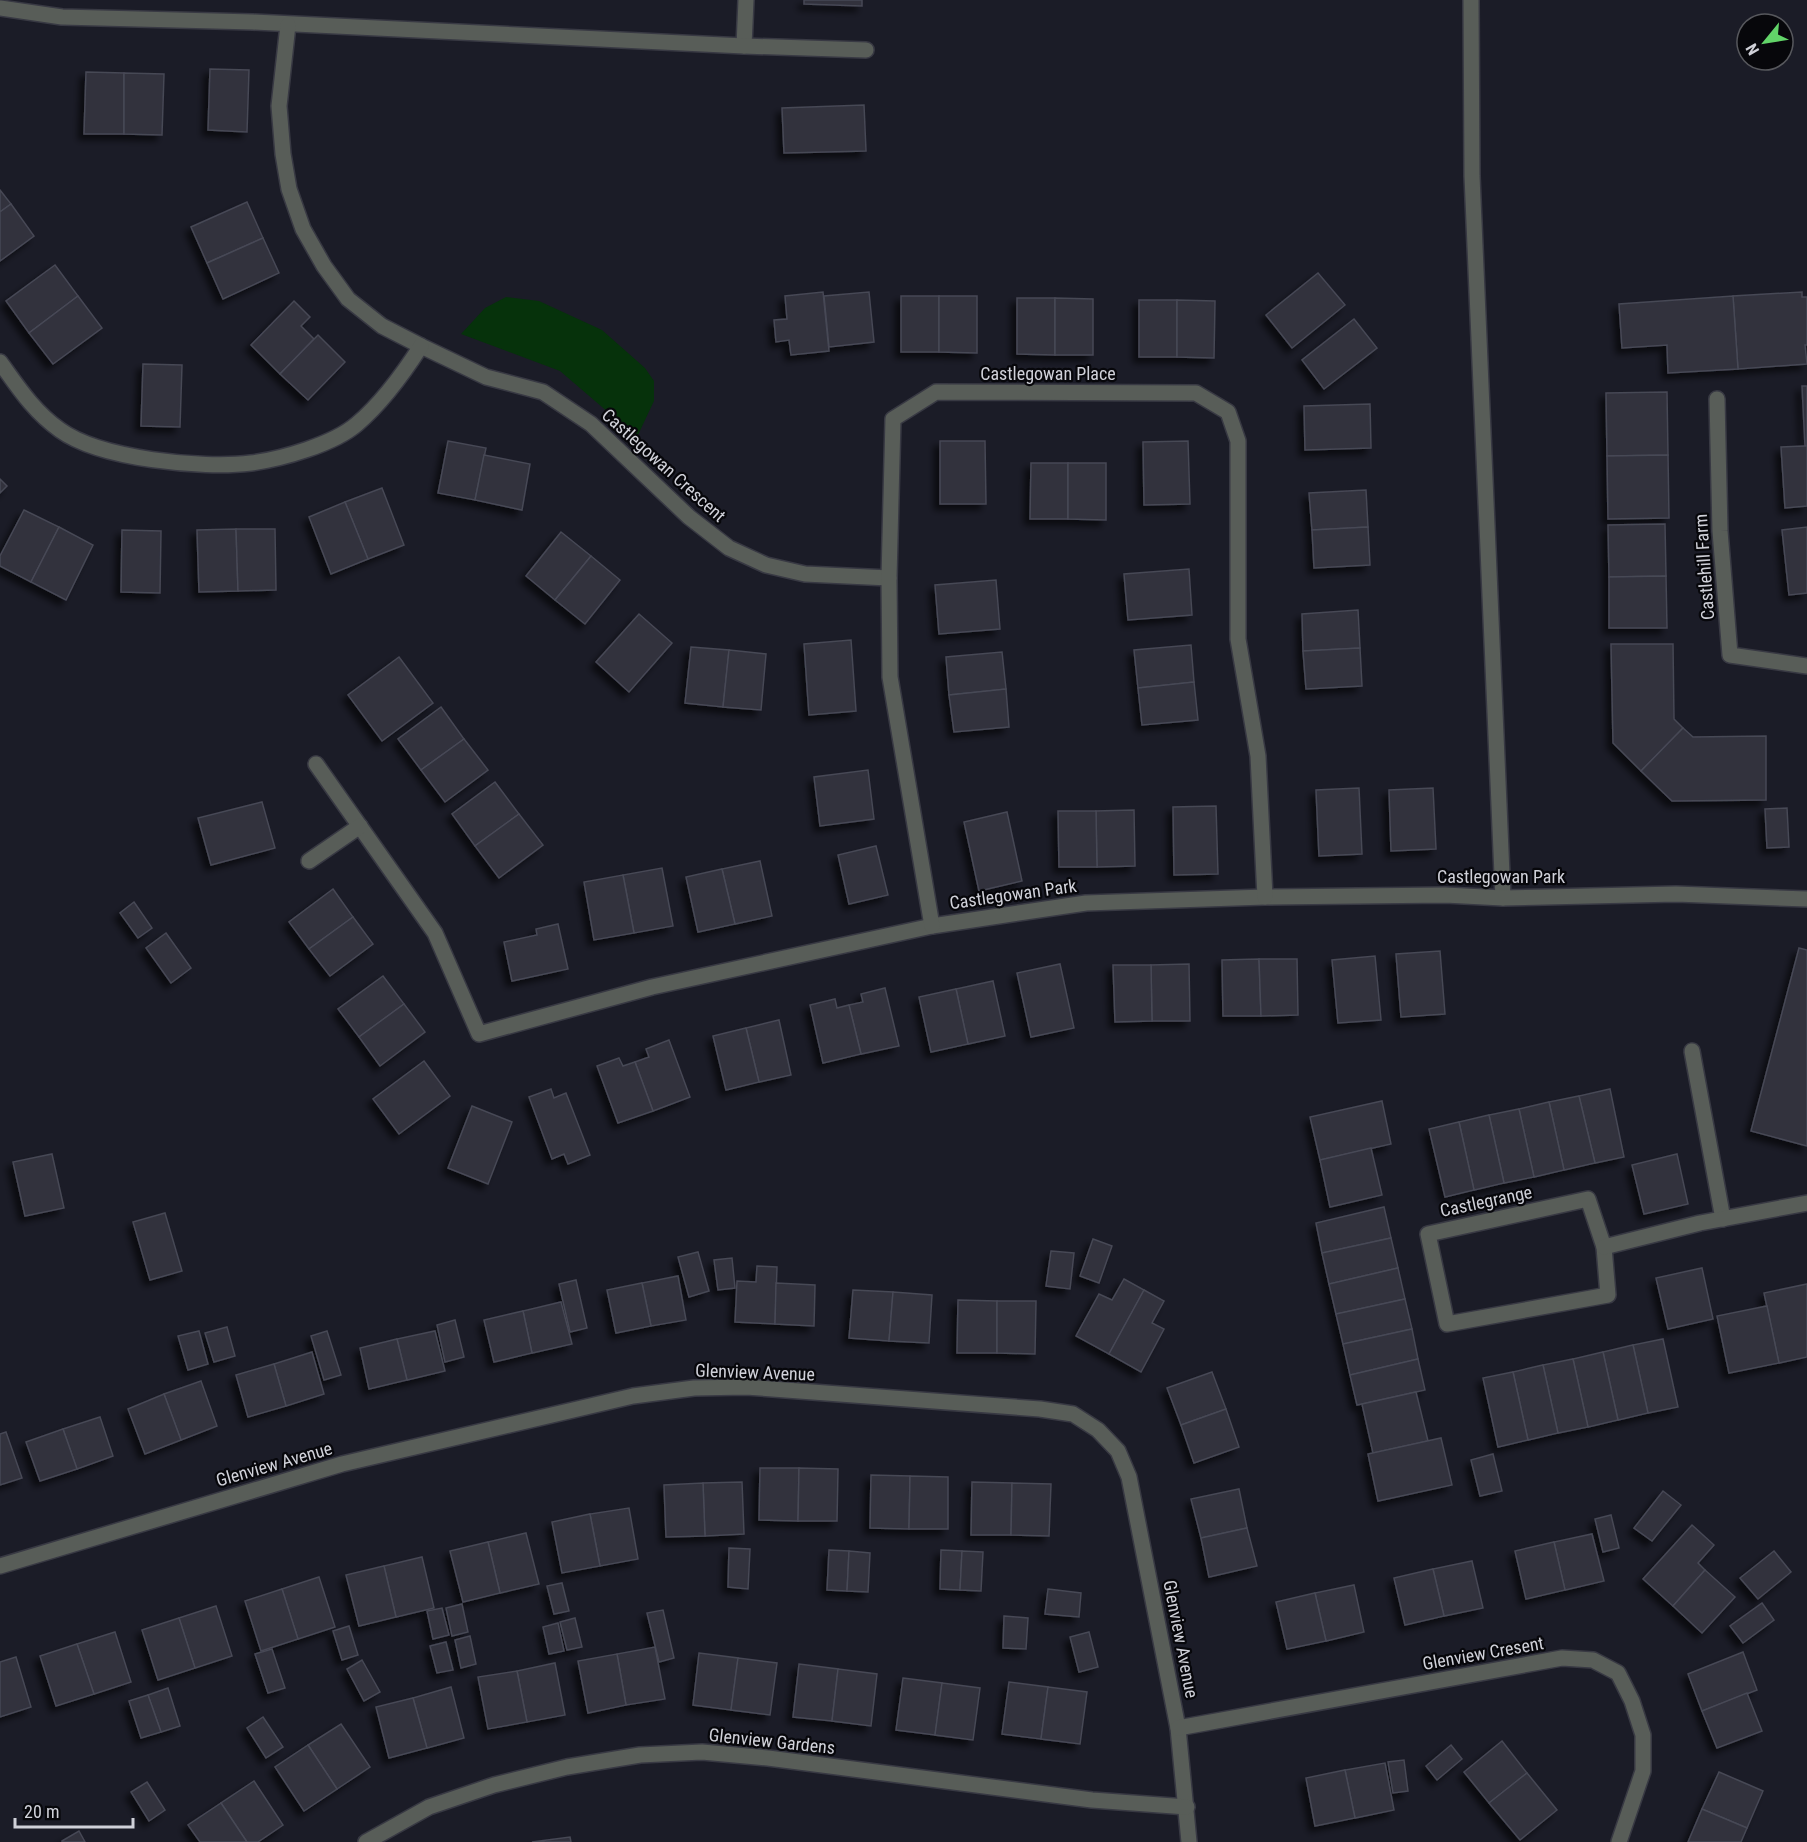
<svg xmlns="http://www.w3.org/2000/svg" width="1807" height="1842" viewBox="0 0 1807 1842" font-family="'Roboto Condensed',sans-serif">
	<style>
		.green { fill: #06320b }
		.building { fill: #30313d; stroke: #474855; stroke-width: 1.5; filter: url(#shadow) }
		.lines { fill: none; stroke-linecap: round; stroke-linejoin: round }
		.lane-casing { stroke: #383943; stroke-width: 18 }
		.street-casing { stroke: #383943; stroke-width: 18 }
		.lane { stroke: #585d58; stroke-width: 15 }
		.street { stroke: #585d58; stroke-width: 15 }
		.labels { text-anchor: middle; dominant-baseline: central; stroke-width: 4.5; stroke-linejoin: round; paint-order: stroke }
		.street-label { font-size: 18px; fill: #d0d1d9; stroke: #07070b }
	</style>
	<defs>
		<filter id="shadow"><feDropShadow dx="-5.5" dy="5.5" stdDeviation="3" flood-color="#0009"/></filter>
	</defs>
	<rect width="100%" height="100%" fill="#1b1c27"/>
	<!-- green -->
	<polygon class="green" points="506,297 539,301 602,330 645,368 654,381 654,401 637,437 560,371 461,334 485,308"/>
	<!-- building -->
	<g class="building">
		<polygon points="804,0 862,0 862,6 804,4"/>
		<polygon points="210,69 249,70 247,132 208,130"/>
		<polygon points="86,72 124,73 124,134 84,134"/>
		<polygon points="124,73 164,74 162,135 124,134"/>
		<polygon points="864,105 866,151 784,153 782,108"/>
		<polygon points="0,190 11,204 0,212"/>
		<polygon points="247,202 263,238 207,263 191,227"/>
		<polygon points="11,204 34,236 0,261 0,212"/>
		<polygon points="263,238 279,273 223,299 207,263"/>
		<polygon points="55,265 78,296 29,333 6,301"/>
		<polygon points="1318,273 1345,305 1292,348 1266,315"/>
		<polygon points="823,292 829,351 791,355 789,340 776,342 774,320 787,319 785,296"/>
		<polygon points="869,292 874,342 829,347 824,296"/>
		<polygon points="1802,292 1802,297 1807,297 1807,345 1805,345 1807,364 1738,369 1733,296"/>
		<polygon points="78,296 102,328 53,364 29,333"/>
		<rect x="901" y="296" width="38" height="56"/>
		<polygon points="939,296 977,296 977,353 939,352"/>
		<polygon points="1733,296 1738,369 1668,373 1667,345 1622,348 1619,304"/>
		<polygon points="1017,298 1055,298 1055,355 1017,354"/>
		<polygon points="1055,298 1093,299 1093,355 1055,355"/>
		<rect x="1139" y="300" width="38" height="57"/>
		<polygon points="1177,300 1215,301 1214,358 1177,357"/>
		<polygon points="294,301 310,317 301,326 314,339 280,374 251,345"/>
		<polygon points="1354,319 1377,348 1324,389 1302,360"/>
		<polygon points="318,335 345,362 308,400 280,374"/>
		<polygon points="143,364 182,365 180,427 141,426"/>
		<polygon points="1802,386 1807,386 1807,446 1805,446"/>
		<polygon points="1667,392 1668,455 1607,456 1606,393"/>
		<polygon points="1370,404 1371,448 1305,450 1304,406"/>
		<polygon points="448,441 486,448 475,500 438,493"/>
		<polygon points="940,441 985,441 986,504 940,504"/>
		<polygon points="1188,441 1190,504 1144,505 1143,442"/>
		<polygon points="1805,446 1807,446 1807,506 1785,508 1781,447"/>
		<polygon points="484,455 530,464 522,510 475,500"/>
		<polygon points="1668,455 1669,518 1608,519 1607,456"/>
		<polygon points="1031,463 1068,463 1068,519 1030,519"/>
		<polygon points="1068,463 1106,463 1106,520 1068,519"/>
		<polygon points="0,479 7,486 0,493"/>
		<polygon points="382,488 404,545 368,559 345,502"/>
		<polygon points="1366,490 1368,527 1312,530 1309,493"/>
		<polygon points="345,502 368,559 331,574 309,517"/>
		<polygon points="24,510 59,527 31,582 0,566 0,556"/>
		<polygon points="1665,524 1666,576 1609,577 1608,525"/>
		<polygon points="59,527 93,545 66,600 31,582"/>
		<polygon points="1368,527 1370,565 1314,568 1312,530"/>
		<polygon points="1807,527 1807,593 1789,595 1782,530"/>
		<polygon points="236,529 238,591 199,592 197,530"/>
		<polygon points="236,529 275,529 276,590 238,591"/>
		<polygon points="122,530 161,531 160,593 121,592"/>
		<polygon points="561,532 591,556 555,600 526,576"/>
		<polygon points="591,556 620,580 585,624 555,600"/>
		<polygon points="1189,569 1192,615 1128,620 1124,574"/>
		<polygon points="1666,576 1667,628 1609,628 1609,577"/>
		<polygon points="996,580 1000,629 939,634 935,585"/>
		<polygon points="1358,610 1360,648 1303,651 1302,614"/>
		<polygon points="639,614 672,643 629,692 596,662"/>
		<polygon points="851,640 856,711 809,715 804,644"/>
		<polygon points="1611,644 1673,644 1674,719 1683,728 1641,771 1613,743"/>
		<polygon points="1191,645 1194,682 1138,688 1134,650"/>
		<polygon points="691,647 729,650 723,707 685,703"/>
		<polygon points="1360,648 1362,686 1306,689 1303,651"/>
		<polygon points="729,650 766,654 761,710 723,707"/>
		<polygon points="1002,652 1006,689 949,695 946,657"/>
		<polygon points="399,657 433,703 382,741 348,695"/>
		<polygon points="1194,682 1198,720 1142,725 1138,688"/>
		<polygon points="1006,689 1009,727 954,732 949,695"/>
		<polygon points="441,707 464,739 421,770 398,739"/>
		<polygon points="1683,728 1693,737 1766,736 1766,800 1672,801 1641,771"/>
		<polygon points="464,739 488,770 445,802 421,770"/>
		<polygon points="868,770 874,819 820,826 814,777"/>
		<polygon points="495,782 519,814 475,846 452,814"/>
		<polygon points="1359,788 1362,854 1319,856 1316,790"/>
		<polygon points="1433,788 1436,849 1391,851 1389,790"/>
		<polygon points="262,802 275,848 211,865 198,818"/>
		<polygon points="1216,806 1218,874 1174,875 1173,807"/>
		<polygon points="1787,808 1789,847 1767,848 1765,809"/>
		<polygon points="1134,810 1135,866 1097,867 1096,811"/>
		<polygon points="1058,811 1096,811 1097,867 1059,867"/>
		<polygon points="1007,812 1022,881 979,891 964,822"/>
		<polygon points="519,814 543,845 499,878 475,846"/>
		<polygon points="876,846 888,895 849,904 838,855"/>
		<polygon points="760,861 772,916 735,924 722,869"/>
		<polygon points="662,868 673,926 634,933 623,875"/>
		<polygon points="722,869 735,924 698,932 686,877"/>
		<polygon points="623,875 634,933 594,940 584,882"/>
		<polygon points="333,889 353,917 309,949 289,922"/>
		<polygon points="134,902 152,928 138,938 120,913"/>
		<polygon points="353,917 373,944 330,976 309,949"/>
		<polygon points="558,924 568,969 512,981 504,942 537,935 536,929"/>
		<polygon points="166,933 191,968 171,983 146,948"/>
		<polygon points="1799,948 1807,950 1807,1146 1751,1131"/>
		<polygon points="1440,951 1445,1014 1401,1017 1396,954"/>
		<polygon points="1375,956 1381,1020 1338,1023 1332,960"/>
		<polygon points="1259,959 1261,1016 1223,1016 1222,960"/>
		<polygon points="1259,959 1297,959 1298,1015 1261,1016"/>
		<polygon points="1060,964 1074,1028 1031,1037 1017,973"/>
		<polygon points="1189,964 1190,1021 1152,1021 1151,965"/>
		<polygon points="1113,965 1151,965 1152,1021 1115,1022"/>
		<polygon points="383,976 404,1004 359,1037 338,1009"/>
		<polygon points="993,981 1005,1036 968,1044 956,989"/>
		<polygon points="885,988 899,1046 861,1054 849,1005 863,1002 861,994"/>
		<polygon points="956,989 968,1044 931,1052 919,997"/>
		<polygon points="835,999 837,1008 849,1005 861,1054 823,1063 810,1005"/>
		<polygon points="404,1004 425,1032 380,1066 359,1037"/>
		<polygon points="779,1020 791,1075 759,1082 746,1028"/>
		<polygon points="746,1028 759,1082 726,1090 713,1036"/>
		<polygon points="669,1040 690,1097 653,1111 635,1062 649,1057 646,1049"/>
		<polygon points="619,1058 623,1066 635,1062 653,1111 618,1123 597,1066"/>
		<polygon points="424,1061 450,1096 399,1134 373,1099"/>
		<polygon points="551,1089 554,1098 566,1093 590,1155 568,1164 564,1154 552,1159 529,1097"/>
		<polygon points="1610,1089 1624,1157 1595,1163 1579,1096"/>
		<polygon points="1579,1096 1595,1163 1564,1170 1549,1102"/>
		<polygon points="1382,1101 1391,1144 1320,1160 1310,1117"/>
		<polygon points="1549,1102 1564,1170 1534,1177 1519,1109"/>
		<polygon points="472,1106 512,1122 488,1184 448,1168"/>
		<polygon points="1519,1109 1534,1177 1504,1183 1489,1115"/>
		<polygon points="1489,1115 1504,1183 1474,1190 1459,1122"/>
		<polygon points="1459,1122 1474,1190 1445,1197 1429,1129"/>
		<polygon points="1371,1148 1382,1195 1330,1207 1320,1160"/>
		<polygon points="52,1154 64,1208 25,1216 13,1162"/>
		<polygon points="1677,1154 1688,1204 1644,1214 1632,1165"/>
		<polygon points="1384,1207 1391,1238 1322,1253 1316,1223"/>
		<polygon points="165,1213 182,1271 150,1280 133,1222"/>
		<polygon points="1391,1238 1398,1268 1329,1284 1322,1253"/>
		<polygon points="1093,1239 1112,1246 1099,1283 1080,1276"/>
		<polygon points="1051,1251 1074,1253 1070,1289 1046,1286"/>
		<polygon points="698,1252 709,1291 689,1297 678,1257"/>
		<polygon points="732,1258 735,1288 718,1290 714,1260"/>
		<polygon points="757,1266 777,1267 775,1324 735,1322 737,1281 756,1282"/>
		<polygon points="1398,1268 1405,1299 1336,1314 1329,1284"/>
		<polygon points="1702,1268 1713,1319 1668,1329 1656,1278"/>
		<polygon points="678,1276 686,1320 651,1326 642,1283"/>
		<polygon points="1124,1279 1144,1290 1109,1354 1076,1336 1099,1294 1112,1300"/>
		<polygon points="576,1280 587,1328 570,1332 559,1284"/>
		<polygon points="642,1283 651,1326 616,1333 607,1290"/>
		<polygon points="776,1283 815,1285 814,1326 775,1324"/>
		<polygon points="1807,1284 1807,1357 1779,1363 1764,1293"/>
		<polygon points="853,1290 893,1292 889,1341 849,1338"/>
		<polygon points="1144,1290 1164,1301 1152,1323 1164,1329 1141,1372 1109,1354"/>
		<polygon points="893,1292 932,1295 929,1343 889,1341"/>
		<polygon points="1405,1299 1412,1329 1343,1344 1336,1314"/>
		<polygon points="958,1300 997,1301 997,1353 957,1353"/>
		<polygon points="997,1301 1036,1301 1035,1354 997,1353"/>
		<polygon points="561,1302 572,1344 532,1353 523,1311"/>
		<polygon points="1767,1306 1779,1363 1729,1373 1717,1316"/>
		<polygon points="523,1311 532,1353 494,1362 484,1320"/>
		<polygon points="455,1320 464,1357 445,1362 437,1325"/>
		<polygon points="227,1327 235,1356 214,1362 205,1333"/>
		<polygon points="1412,1329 1418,1359 1350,1375 1343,1344"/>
		<polygon points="199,1331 208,1364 188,1370 178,1336"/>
		<polygon points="327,1331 341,1375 324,1380 311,1336"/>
		<polygon points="435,1331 445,1371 407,1380 397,1339"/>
		<polygon points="397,1339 407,1380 369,1389 360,1348"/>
		<polygon points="1663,1339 1678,1407 1648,1413 1633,1345"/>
		<polygon points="1633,1345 1648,1413 1618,1420 1603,1352"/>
		<polygon points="312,1352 324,1394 286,1406 274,1364"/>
		<polygon points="1603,1352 1618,1420 1588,1427 1573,1359"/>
		<polygon points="1418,1359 1425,1390 1357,1405 1350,1375"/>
		<polygon points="1573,1359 1588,1427 1558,1433 1543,1365"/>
		<polygon points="274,1364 286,1406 248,1417 236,1375"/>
		<polygon points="1543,1365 1558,1433 1528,1440 1513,1372"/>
		<polygon points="1212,1372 1226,1409 1181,1425 1167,1388"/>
		<polygon points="1513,1372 1528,1440 1498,1447 1483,1378"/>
		<polygon points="201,1381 217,1426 181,1440 164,1394"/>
		<polygon points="1416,1392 1428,1441 1373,1453 1362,1404"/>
		<polygon points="164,1394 181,1440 145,1454 128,1409"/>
		<polygon points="1226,1409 1239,1447 1194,1463 1181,1425"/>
		<polygon points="100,1417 113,1456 77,1469 63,1429"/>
		<polygon points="63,1429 77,1469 40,1481 26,1442"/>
		<polygon points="6,1432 22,1478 0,1485 0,1434"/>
		<polygon points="1441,1438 1452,1485 1378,1501 1368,1454"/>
		<polygon points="1493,1454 1502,1491 1480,1496 1471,1460"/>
		<polygon points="760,1468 799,1468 798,1521 759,1520"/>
		<polygon points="799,1468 838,1469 837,1521 798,1521"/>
		<polygon points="871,1475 910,1476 909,1529 870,1528"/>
		<polygon points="910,1476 948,1477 948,1529 909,1529"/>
		<polygon points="742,1482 744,1534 705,1536 703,1483"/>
		<polygon points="972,1482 1012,1483 1011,1535 971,1535"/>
		<polygon points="703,1483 705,1536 666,1537 664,1485"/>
		<polygon points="1012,1483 1051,1484 1049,1536 1011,1535"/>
		<polygon points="1239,1489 1247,1528 1201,1538 1191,1499"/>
		<polygon points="1663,1491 1681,1505 1652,1541 1634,1528"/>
		<polygon points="629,1508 638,1559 600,1566 590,1514"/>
		<polygon points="590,1514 600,1566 562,1573 552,1522"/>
		<polygon points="1611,1515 1619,1548 1603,1552 1595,1519"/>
		<polygon points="1692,1525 1714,1545 1698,1563 1705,1570 1673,1606 1643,1579"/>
		<polygon points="1247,1528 1257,1566 1209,1577 1201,1538"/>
		<polygon points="526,1533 539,1584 500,1593 488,1542"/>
		<polygon points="1592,1534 1604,1581 1565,1590 1554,1542"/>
		<polygon points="488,1542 500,1593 463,1602 450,1551"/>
		<polygon points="1554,1542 1565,1590 1526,1599 1515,1551"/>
		<polygon points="729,1548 750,1549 748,1589 728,1587"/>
		<polygon points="829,1550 849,1551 847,1591 827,1590"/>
		<polygon points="941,1550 962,1551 960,1590 940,1589"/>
		<polygon points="849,1551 870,1553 868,1592 847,1591"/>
		<polygon points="962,1551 983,1552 981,1591 960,1590"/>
		<polygon points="1774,1551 1791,1572 1758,1599 1740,1578"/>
		<polygon points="422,1557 434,1608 396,1617 384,1566"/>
		<polygon points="1472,1561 1483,1608 1444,1616 1433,1569"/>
		<polygon points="384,1566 396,1617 359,1626 346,1575"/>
		<polygon points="1433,1569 1444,1616 1405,1625 1394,1578"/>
		<polygon points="1705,1570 1735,1597 1702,1633 1673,1606"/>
		<polygon points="319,1577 335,1627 298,1639 282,1589"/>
		<polygon points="562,1583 569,1611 554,1614 547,1586"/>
		<polygon points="1354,1585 1364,1632 1326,1641 1315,1593"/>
		<polygon points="282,1589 298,1639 261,1651 245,1601"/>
		<polygon points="1048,1589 1081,1593 1079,1617 1045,1614"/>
		<polygon points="1315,1593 1326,1641 1287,1649 1276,1602"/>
		<polygon points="1762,1603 1774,1620 1743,1643 1730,1626"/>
		<polygon points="462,1604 468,1632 452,1636 446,1608"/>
		<polygon points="216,1606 232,1656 195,1668 179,1618"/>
		<polygon points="442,1608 449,1635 433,1639 427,1611"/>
		<polygon points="663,1610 674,1658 659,1662 647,1613"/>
		<polygon points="1004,1616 1028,1618 1026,1649 1003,1648"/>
		<polygon points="179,1618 195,1668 158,1680 142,1630"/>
		<polygon points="575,1618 582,1647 567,1650 560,1622"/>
		<polygon points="558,1623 564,1651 549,1654 543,1627"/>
		<polygon points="349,1626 358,1655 342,1660 333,1631"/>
		<polygon points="115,1632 131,1682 94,1694 77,1644"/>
		<polygon points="1089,1632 1098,1667 1079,1672 1070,1637"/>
		<polygon points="470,1636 476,1664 461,1668 455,1640"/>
		<polygon points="446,1642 453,1670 437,1673 430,1646"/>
		<polygon points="77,1644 94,1694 56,1706 40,1656"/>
		<polygon points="655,1647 665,1699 626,1705 617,1654"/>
		<polygon points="272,1649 285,1688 268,1693 255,1654"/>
		<polygon points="1743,1652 1757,1690 1702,1711 1688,1674"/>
		<polygon points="699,1653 738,1658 731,1710 693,1705"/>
		<polygon points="617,1654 626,1705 588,1713 578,1661"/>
		<polygon points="16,1657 31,1707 0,1717 0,1662"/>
		<polygon points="738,1658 777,1663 770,1715 731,1710"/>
		<polygon points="362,1660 380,1692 364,1701 347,1669"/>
		<polygon points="555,1663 565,1715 527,1722 517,1671"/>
		<polygon points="799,1664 838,1669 832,1721 793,1717"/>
		<polygon points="838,1669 877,1674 871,1726 832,1721"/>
		<polygon points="517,1671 527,1722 488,1729 478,1677"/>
		<polygon points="903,1678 942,1683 935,1735 896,1730"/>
		<polygon points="1009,1682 1048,1687 1041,1739 1002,1734"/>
		<polygon points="942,1683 980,1688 973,1740 935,1735"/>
		<polygon points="451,1687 464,1738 427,1748 413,1698"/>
		<polygon points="1048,1687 1087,1692 1080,1744 1041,1739"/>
		<polygon points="168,1688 180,1726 161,1732 148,1695"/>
		<polygon points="1747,1693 1762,1731 1717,1748 1702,1711"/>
		<polygon points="148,1695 161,1732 141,1738 129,1701"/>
		<polygon points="413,1698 427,1748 389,1758 376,1707"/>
		<polygon points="263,1717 283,1747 266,1758 247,1728"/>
		<polygon points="341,1724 370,1767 337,1789 308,1745"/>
		<polygon points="1502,1741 1527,1773 1489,1803 1464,1772"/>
		<polygon points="308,1745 337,1789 304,1811 275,1767"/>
		<polygon points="1451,1745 1462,1759 1437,1780 1426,1766"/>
		<polygon points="1404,1760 1408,1791 1393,1793 1388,1762"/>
		<polygon points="1385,1763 1394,1810 1355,1818 1345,1770"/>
		<polygon points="1345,1770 1355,1818 1315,1826 1306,1778"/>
		<polygon points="1719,1772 1763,1791 1747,1828 1702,1809"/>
		<polygon points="1527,1773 1557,1810 1520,1840 1489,1803"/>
		<polygon points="254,1781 283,1825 258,1842 247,1842 221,1803"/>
		<polygon points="147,1782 165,1810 149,1821 131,1792"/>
		<polygon points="221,1803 247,1842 200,1842 188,1825"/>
		<polygon points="1702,1809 1747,1828 1741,1842 1688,1842"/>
		<polygon points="79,1831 85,1842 62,1842 62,1841"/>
		<polygon points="570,1837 571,1842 532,1842"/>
	</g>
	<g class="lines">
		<!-- lane casing -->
		<g class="lane-casing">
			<g id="lane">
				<polyline points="1471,0 1472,176 1503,898"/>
				<polyline points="744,46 746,0"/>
				<polyline points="1692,1051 1723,1219"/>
			</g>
		</g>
		<!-- street casing -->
		<g class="street-casing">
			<g id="street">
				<polyline points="0,8 62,17 253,22 744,46 866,50"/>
				<polyline points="288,25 279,106 283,154 289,189 303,229 324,266 348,299 382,326 421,346 486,377 543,392 591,424 689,517 729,548 766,565 805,574 889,578"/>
				<path d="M0,362C18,387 34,412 60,430C100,459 202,469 251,463C282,459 334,444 357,424C383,402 403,374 421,346"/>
				<polyline points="1717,399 1720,531 1730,655 1807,666"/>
				<polyline points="316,764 435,933 479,1034 652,987 932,926 1086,903 1265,897 1445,895 1503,898 1676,894 1807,899"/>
				<polyline points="309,861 360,826"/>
				<polyline points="932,926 890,677 889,578 893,419 936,392 1196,393 1228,412 1238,441 1238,639 1258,756 1265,897"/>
				<polygon points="1588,1199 1604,1247 1608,1295 1447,1324 1428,1234"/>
				<polyline points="1604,1247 1700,1223 1807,1203"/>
				<polyline points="0,1566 342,1464 633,1396 694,1388 746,1387 1040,1409 1073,1414 1098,1430 1118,1451 1129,1477 1178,1728 1189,1842"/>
				<polyline points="1178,1728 1562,1658 1593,1660 1618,1673 1632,1701 1643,1735 1643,1771 1619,1842"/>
				<polyline points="366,1842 429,1807 494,1785 567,1767 640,1755 702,1752 768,1758 1092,1800 1187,1807"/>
			</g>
		</g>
		<!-- lane -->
		<use href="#lane" class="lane"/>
		<!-- street -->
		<use href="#street" class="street"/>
	</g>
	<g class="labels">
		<!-- street labels -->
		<g class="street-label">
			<text x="1048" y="373">Castlegowan Place</text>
			<text transform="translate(664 465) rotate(42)">Castlegowan Crescent</text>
			<text transform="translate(1704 567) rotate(-94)">Castlehill Farm</text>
			<text x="1501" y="876">Castlegowan Park</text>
			<text transform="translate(1013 894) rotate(-8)">Castlegowan Park</text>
			<text transform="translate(1486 1201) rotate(-12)">Castlegrange</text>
			<text transform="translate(755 1372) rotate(2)">Glenview Avenue</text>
			<text transform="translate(274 1464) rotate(-16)">Glenview Avenue</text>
			<text transform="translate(1181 1639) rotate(79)">Glenview Avenue</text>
			<text transform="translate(1483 1653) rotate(-10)">Glenview Cresent</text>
			<text transform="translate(772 1741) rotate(6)">Glenview Gardens</text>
		</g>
	</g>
	<!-- north arrow -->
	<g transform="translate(1765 42) rotate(240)"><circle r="28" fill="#07070b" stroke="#57585d" stroke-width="1.5"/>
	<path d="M0-4.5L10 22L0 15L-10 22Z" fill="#62d469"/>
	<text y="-9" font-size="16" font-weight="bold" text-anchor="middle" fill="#d0d1d9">N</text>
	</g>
	<!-- scale -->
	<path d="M15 1818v9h118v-9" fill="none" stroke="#d0d1d9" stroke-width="3"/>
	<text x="24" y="1818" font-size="18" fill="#d0d1d9" stroke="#07070b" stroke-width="4.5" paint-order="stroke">20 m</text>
</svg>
